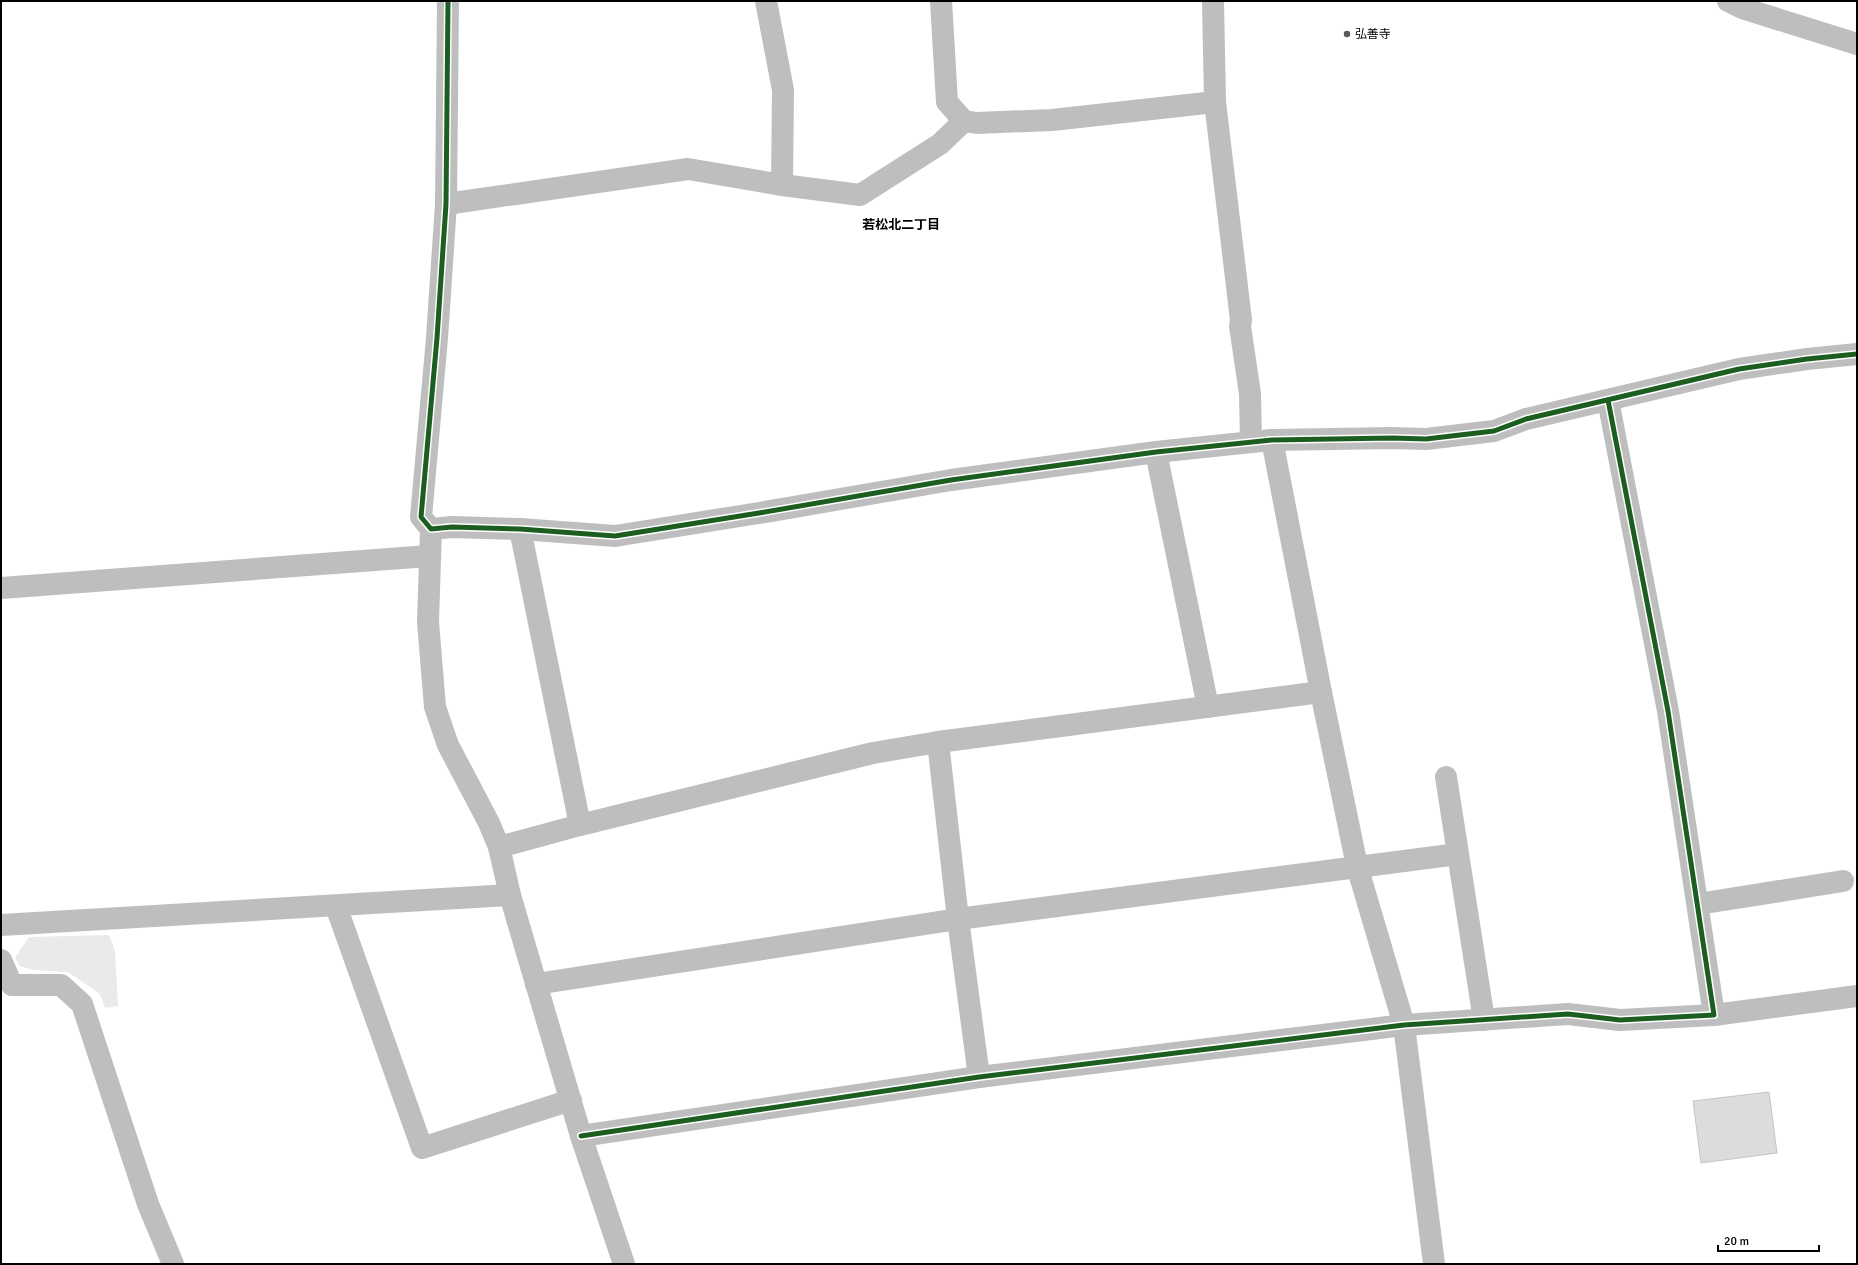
<svg xmlns="http://www.w3.org/2000/svg" width="1858" height="1265" viewBox="0 0 1858 1265" font-family="Signika,'Noto Sans JP',sans-serif">
	<style>
		.green { fill: #eaeaea }
		.building { fill: #dcdcdc; stroke: #c5c5c5 }
		.lines { fill: none; stroke-linecap: round; stroke-linejoin: round }
		.minor { stroke: #bebebe; stroke-width: 22 }
		.cycleway-casing { stroke: #fff; stroke-width: 8 }
		.cycleway { stroke: #1b5e20; stroke-width: 5 }
		.poi-dot { fill: #595959; stroke: #fff; stroke-width: 1.5 }
		.labels { text-anchor: middle; dominant-baseline: central; stroke-width: 4; stroke-linejoin: round; paint-order: stroke }
		.poi-label { font-size: 12px; fill: #000; stroke: #fff; text-anchor: start }
		.neighbourhood-label { font-size: 13px; font-weight: bold; fill: #000; stroke: #fff }
	</style>
	<rect width="100%" height="100%" fill="#fff"/>
	<!-- green -->
	<polygon class="green" points="109,935 115,951 118,1006 105,1008 100,994 68,972 33,970 20,966 15,958 29,937"/>
	<!-- building -->
	<polygon class="building" points="1769,1092 1777,1153 1701,1163 1693,1101"/>
	<g class="lines">
		<!-- minor -->
		<g class="minor">
			<polyline points="448,1 446,204 437,338 421,517 431,529 452,527 520,529 615,536 759,513 951,480 1156,452 1272,440 1392,438 1426,439 1494,431 1526,419 1739,369 1807,359 1857,354"/>
			<polyline points="766,1 783,90 782,185"/>
			<polyline points="941,1 947,102 964,121 977,123 1052,120 1215,102"/>
			<polyline points="1213,1 1215,102 1241,320 1240,326 1250,394 1251,442"/>
			<polyline points="1728,1 1742,8 1857,44"/>
			<polyline points="446,204 688,169 782,185 860,195 940,144 964,121"/>
			<polyline points="1272,440 1321,692 1357,866 1404,1025 1434,1264"/>
			<polyline points="1156,452 1208,707"/>
			<polyline points="431,529 428,622 435,707 448,745 489,823 499,847 510,895 581,1136 624,1264"/>
			<polyline points="520,529 580,825"/>
			<polyline points="1,588 429,556"/>
			<polyline points="938,742 958,919 979,1077"/>
			<polyline points="1446,777 1484,1020"/>
			<polyline points="499,847 580,825 873,753 938,742 1321,692"/>
			<polyline points="1698,904 1843,881"/>
			<polyline points="336,906 422,1148 571,1100"/>
			<polyline points="1,925 510,895"/>
			<polyline points="1,960 12,985 61,985 82,1004 148,1204 173,1264"/>
			<polyline points="536,984 958,919 1458,854"/>
			<polyline points="1714,1015 1857,996"/>
			<polyline points="581,1136 979,1077 1404,1025 1568,1014 1620,1020 1714,1015 1668,711 1608,400"/>
		</g>
		<!-- cycleway casing -->
		<g class="cycleway-casing">
			<g id="cycleway">
				<polyline points="448,1 446,204 437,338 421,517 431,529 452,527 520,529 615,536 759,513 951,480 1156,452 1272,440 1392,438 1426,439 1494,431 1526,419 1739,369 1807,359 1857,354"/>
				<polyline points="581,1136 979,1077 1404,1025 1568,1014 1620,1020 1714,1015 1668,711 1608,400"/>
			</g>
		</g>
		<!-- cycleway -->
		<use href="#cycleway" class="cycleway"/>
	</g>
	<!-- markers -->
	<circle class="poi-dot" cx="1347" cy="34" r="4"/>
	<g class="labels">
		<!-- poi labels -->
		<g class="poi-label">
			<text x="1355" y="34">弘善寺</text>
		</g>
		<!-- neighbourhood labels -->
		<g class="neighbourhood-label">
			<text x="901" y="225">若松北二丁目</text>
		</g>
	</g>
	<!-- border -->
	<rect width="1858" height="1265" fill="none" stroke="#000000" stroke-width="4"/>
	<!-- scale -->
	<path d="M1718 1245v6h101v-6" fill="none" stroke="#000000" stroke-width="2"/>
	<text x="1724" y="1245" font-size="12" fill="#000000" stroke="#ffffff" stroke-width="3" paint-order="stroke">20 m</text>
</svg>
